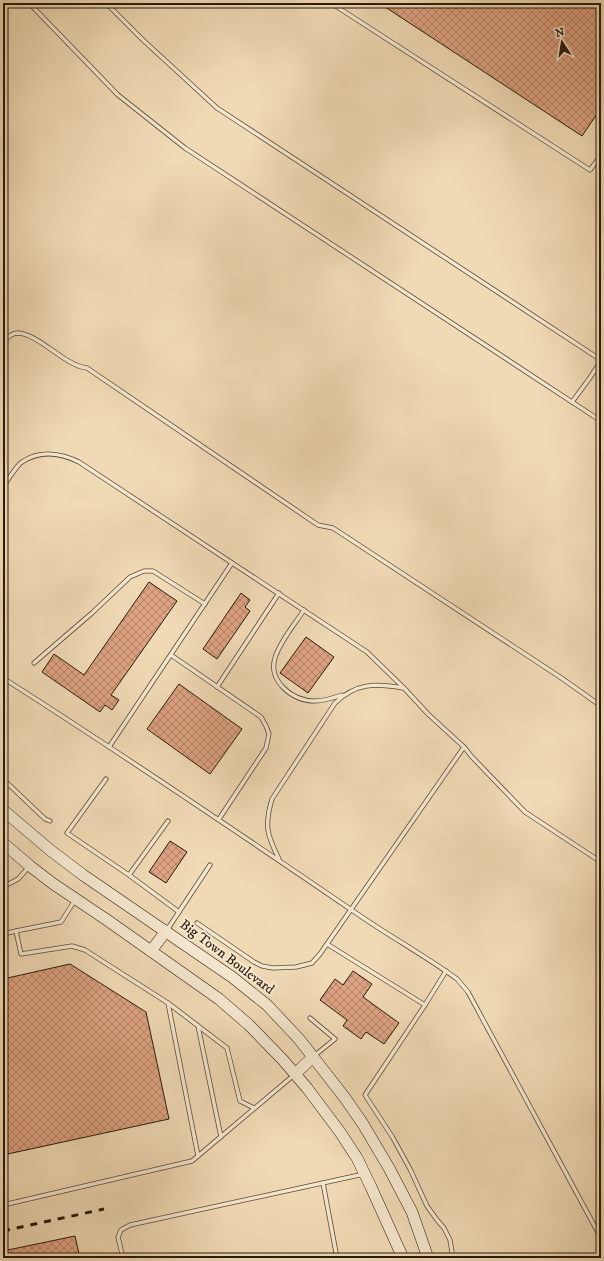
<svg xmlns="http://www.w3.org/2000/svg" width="604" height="1261" viewBox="0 0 604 1261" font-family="'IM FELL DW Pica',serif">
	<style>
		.building { fill: url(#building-cross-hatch); stroke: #281a0a }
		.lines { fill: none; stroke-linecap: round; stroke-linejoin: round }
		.lane-casing { stroke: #5a4a35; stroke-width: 5 }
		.secondary-casing { stroke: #281a0a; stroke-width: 12 }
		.lane { stroke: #f5e7cf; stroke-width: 3.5 }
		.secondary { stroke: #f5e7cf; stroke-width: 11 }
		.rail { stroke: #281a0a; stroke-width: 3; stroke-dasharray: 7 7; stroke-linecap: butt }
		.labels { text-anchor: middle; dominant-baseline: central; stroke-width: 4; stroke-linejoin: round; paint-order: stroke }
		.street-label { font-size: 14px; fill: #281a0a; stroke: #f5e7cf }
	</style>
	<defs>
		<pattern id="building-cross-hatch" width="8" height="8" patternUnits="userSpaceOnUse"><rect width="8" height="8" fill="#dda281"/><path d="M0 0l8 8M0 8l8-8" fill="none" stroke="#b38368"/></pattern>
	</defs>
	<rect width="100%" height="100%" fill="#f0dab5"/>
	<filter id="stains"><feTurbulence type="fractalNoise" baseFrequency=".005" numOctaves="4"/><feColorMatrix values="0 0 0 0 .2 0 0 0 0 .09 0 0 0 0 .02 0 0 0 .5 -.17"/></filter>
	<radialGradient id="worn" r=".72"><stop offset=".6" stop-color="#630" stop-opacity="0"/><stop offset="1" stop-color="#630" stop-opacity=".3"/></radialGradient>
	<!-- building -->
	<g class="building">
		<polygon points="379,3 588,3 601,12 601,108 582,136"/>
		<polygon points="149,582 177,601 111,695 119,700 112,710 105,705 100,712 42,672 54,654 84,675"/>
		<polygon points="241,593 250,600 245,607 250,611 217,659 203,649"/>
		<polygon points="306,637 334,657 308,693 280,673"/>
		<polygon points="179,684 242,729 210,774 147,729"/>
		<polygon points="170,841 187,852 166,883 149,872"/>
		<polygon points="70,964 146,1012 169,1119 3,1155 3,979"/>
		<polygon points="353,971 372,984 363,997 399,1023 384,1044 366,1032 361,1039 343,1026 347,1020 320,1000 335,979 343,985"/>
		<polygon points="75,1236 80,1258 3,1258 3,1251"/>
	</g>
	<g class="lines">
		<!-- lane casing -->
		<g class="lane-casing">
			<g id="lane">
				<polyline points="29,3 118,95 185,148 601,421"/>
				<polyline points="106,3 143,40 217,108 601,360"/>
				<polyline points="331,3 590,170 601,155"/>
				<path d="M3,343C7,338 11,333 18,333C39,334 65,366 87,368L318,525L333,528L560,677L601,706"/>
				<polyline points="572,402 589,379 601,361"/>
				<path d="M3,487C7,481 17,465 22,462C40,450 61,453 79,462L367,652L404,688L428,714L464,747L472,757L525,812L601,862"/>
				<path d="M304,610C295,624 280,641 275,658C268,681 292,701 315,701C323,701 333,698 342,695"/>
				<polyline points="171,655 261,717 266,726 269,734 266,748 219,819"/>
				<polyline points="34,663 92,613 130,577 144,571 153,571 205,604"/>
				<path d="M3,678C122,754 239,833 356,913C389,936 424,955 457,979L468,992L601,1238"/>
				<polyline points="217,687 279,593"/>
				<polyline points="109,747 232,563"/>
				<polyline points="3,779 45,819 50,821"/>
				<polyline points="106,779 67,833 129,875 179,912"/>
				<path d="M279,859C267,835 264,826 272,799L335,703C356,683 375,683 403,688"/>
				<polyline points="129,875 168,821"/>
				<polyline points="3,887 18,879 29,867"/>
				<polyline points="75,900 61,922 16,931 21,954 72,946 85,950 168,1003 227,1048 240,1101 254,1108"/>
				<polyline points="197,923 254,962 262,966 273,968 296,967 312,963 320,954 464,747"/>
				<polyline points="167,930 210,865"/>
				<polyline points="3,934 16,931"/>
				<polyline points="327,944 425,1005"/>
				<polyline points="446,971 425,1005 365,1095 393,1138 410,1169 427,1206 437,1220 444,1228 450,1240 453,1258"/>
				<polyline points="168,1003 198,1156"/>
				<polyline points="310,1018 335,1039 314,1056"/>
				<polyline points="198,1026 221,1137"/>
				<polyline points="323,1183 337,1258"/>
				<polyline points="3,1205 192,1161 294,1075"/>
				<polyline points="123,1258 118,1237 121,1230 130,1225 364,1174"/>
			</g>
		</g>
		<!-- secondary casing -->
		<g class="secondary-casing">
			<g id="secondary">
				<polyline points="3,810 50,850 83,875 232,977 267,1005 299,1039 345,1098 363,1124 389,1168 412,1212 428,1258"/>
				<polyline points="3,843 30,866 52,883 107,920 219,999 249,1025 283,1060 307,1088 340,1132 357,1158 371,1187 403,1258"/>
				<polyline points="151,951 166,931"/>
				<polyline points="295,1074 313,1057"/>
			</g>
		</g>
		<!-- lane -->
		<use href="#lane" class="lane"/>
		<!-- secondary -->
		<use href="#secondary" class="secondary"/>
		<!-- rail -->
		<polyline class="rail" points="3,1231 104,1209"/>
	</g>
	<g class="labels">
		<!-- street labels -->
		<g class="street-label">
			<text transform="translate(227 957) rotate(37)">Big Town Boulevard</text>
		</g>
	</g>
	<!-- margin -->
	<rect width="604" height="1261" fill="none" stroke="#f0dab5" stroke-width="16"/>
	<rect x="4" y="4" width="596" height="1253" fill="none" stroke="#281a0a" stroke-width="2"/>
	<rect x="8" y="8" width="588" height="1245" fill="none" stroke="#281a0a"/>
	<!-- north arrow -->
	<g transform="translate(562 42) rotate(348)" stroke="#f5e7cf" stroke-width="3" paint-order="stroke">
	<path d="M0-3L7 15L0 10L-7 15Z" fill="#281a0a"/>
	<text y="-6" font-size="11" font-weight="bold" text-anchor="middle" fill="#281a0a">N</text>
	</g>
	<rect width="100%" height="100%" filter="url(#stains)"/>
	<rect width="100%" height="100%" fill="url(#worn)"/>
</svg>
